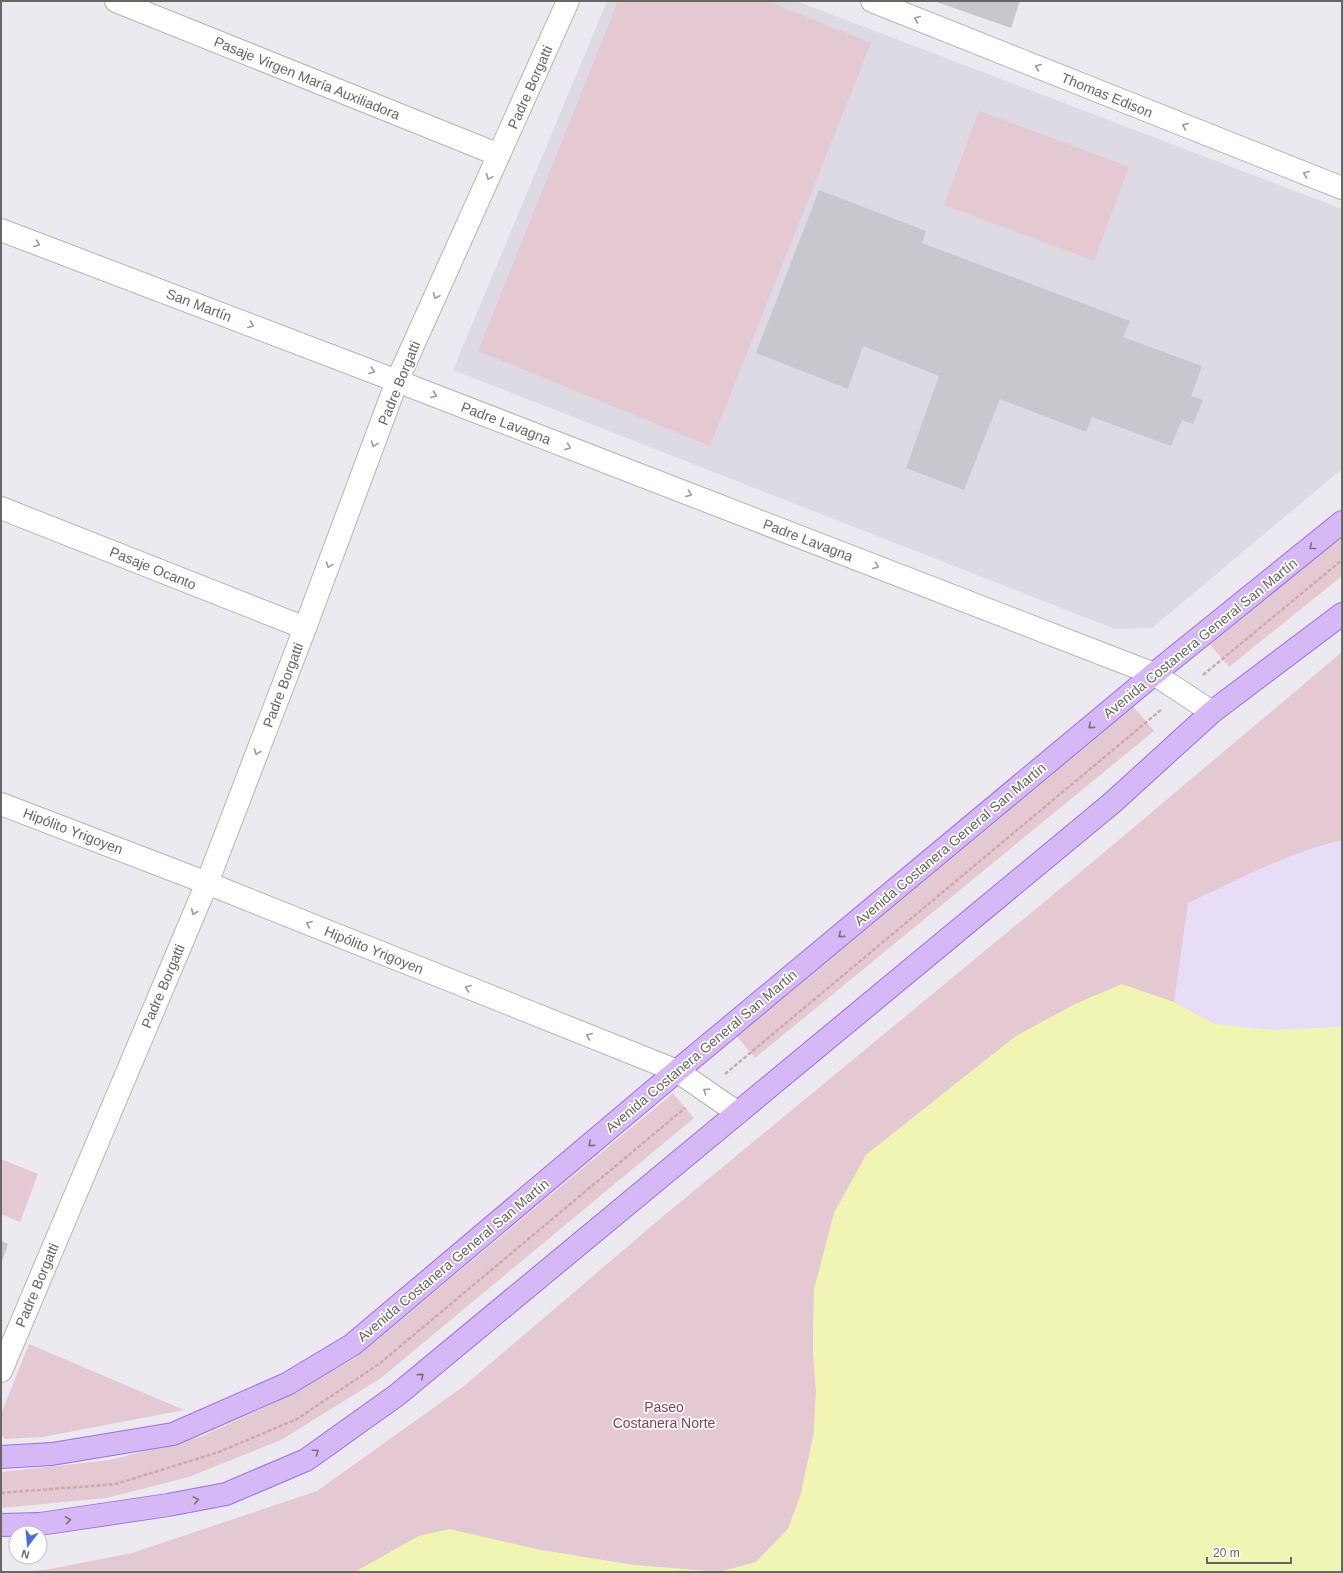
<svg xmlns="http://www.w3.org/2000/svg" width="1343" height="1573" viewBox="0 0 1343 1573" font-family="Helvetica,sans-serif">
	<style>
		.education { fill: #dddae3 }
		.green { fill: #e4c9d2 }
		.sand { fill: #e8ddf7 }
		.water { fill: #f0f5b3 }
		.building { fill: #c9c7ce }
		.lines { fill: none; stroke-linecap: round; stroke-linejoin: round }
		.street-casing { stroke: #b5b6b1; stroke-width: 24 }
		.primary-casing { stroke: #9a70e2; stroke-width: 24 }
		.path { stroke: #cda9ac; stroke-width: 2.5; stroke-dasharray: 4 2; stroke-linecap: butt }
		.street { stroke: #fff; stroke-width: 22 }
		.primary { stroke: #d6b8f6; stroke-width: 22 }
		.oneway { stroke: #9b9c98 }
		.oneway2 { stroke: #767376 }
		.labels { text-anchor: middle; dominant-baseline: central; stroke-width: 3.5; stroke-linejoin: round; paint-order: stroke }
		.street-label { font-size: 14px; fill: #656760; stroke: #fff }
		.park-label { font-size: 14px; fill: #844256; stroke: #fff }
	</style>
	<rect width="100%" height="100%" fill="#ece9f0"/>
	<!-- education -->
	<polygon class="education" points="607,1 796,1 1342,209 1342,469 1152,628 1115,629 453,370"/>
	<!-- green -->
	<g class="green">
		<polygon points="618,1 767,1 871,43 710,446 478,351"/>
		<polygon points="979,111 1129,167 1094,261 944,205"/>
		<polygon points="1342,534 1342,576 1229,667 1208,642"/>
		<polygon points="1342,652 1342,1027 1215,1024 1016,1036 866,1155 814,1289 813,1351 816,1391 814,1432 801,1494 788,1529 756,1563 719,1572 633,1565 541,1550 419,1536 355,1572 15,1572 45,1570 132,1553 317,1491 464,1386 661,1218 1095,860"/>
		<polygon points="1132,705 1154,731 755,1058 733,1032"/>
		<polygon points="673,1093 694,1118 381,1378 281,1440 189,1477 106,1498 1,1508 1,1472 110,1460 200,1437 270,1405 354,1359"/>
		<polygon points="1,1159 38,1174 20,1222 1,1214"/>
		<polygon points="29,1344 184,1410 43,1437 5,1439 1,1434 1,1414"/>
	</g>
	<!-- sand -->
	<path class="sand" d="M1342,840V1027L1273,1030L1215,1024L1174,1002L1188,903C1238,879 1288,853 1342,840Z"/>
	<!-- water -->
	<polygon class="water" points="1122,984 1174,1002 1215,1024 1273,1030 1342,1027 1342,1572 355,1572 419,1536 449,1529 541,1550 633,1565 719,1572 756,1562 788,1529 801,1494 814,1432 816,1391 813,1351 814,1289 834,1213 866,1155 1016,1036 1075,1004"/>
	<!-- building -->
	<g class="building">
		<polygon points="934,1 1020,1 1011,28"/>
		<polygon points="819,190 926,231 922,243 1130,321 1123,337 1202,366 1191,396 1203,400 1193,424 1182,420 1171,446 1092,417 1086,432 1000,399 964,490 906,468 939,376 863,346 848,389 756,353"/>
		<polygon points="1,1241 8,1244 1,1264"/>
	</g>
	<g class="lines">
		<!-- street casing -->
		<g class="street-casing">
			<g id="street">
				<polyline points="116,1 499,155"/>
				<polyline points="872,1 1342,188"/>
				<polyline points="1,230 397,381 1154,674 1212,712"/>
				<polyline points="1,508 305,628"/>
				<polyline points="1,804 207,883 677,1071 738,1113"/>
				<polyline points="1,1371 207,883 305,628 397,381 568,1"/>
			</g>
		</g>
		<!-- primary casing -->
		<g class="primary-casing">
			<g id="primary">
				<polyline points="1,1457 52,1454 173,1434 287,1384 352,1345 677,1071 1154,674 1342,522"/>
				<polyline points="1,1525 40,1524 168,1505 226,1494 306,1460 397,1395 1112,803 1212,712 1342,614"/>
			</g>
		</g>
		<!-- path -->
		<g class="path">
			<polyline points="1203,675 1342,560"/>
			<polyline points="725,1074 1162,709"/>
			<polyline points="1,1493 116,1484 219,1452 297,1419 379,1364 685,1108"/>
		</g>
		<!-- street -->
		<use href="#street" class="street"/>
		<!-- primary -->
		<use href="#primary" class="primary"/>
	</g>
	<!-- one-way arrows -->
	<defs><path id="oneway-chevron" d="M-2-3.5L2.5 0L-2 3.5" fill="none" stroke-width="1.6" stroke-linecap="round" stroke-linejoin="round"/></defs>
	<g class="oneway">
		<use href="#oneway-chevron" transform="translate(917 19) rotate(-158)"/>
		<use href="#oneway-chevron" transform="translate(1038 67) rotate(-158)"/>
		<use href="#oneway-chevron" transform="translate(1185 126) rotate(-158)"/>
		<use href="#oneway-chevron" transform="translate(1306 174) rotate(-158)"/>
		<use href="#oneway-chevron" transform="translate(489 177) rotate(114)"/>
		<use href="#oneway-chevron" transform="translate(37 244) rotate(21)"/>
		<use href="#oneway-chevron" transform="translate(436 296) rotate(114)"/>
		<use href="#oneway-chevron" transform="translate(251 325) rotate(21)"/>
		<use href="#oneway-chevron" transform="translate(372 371) rotate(21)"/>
		<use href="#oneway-chevron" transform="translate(434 395) rotate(21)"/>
		<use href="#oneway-chevron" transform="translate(374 444) rotate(110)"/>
		<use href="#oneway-chevron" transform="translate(568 447) rotate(21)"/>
		<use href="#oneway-chevron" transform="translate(689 494) rotate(21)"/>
		<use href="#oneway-chevron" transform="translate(329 565) rotate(110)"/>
		<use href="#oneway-chevron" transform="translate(876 566) rotate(21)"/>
		<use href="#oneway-chevron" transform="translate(257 752) rotate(111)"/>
		<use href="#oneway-chevron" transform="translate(194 912) rotate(113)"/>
		<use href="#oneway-chevron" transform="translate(309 924) rotate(-158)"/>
		<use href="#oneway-chevron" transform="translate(468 988) rotate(-158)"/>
		<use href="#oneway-chevron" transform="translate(589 1036) rotate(-158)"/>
		<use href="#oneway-chevron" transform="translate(706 1091) rotate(-145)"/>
	</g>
	<g class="oneway2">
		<use href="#oneway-chevron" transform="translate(1312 547) rotate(141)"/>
		<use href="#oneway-chevron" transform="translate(1091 726) rotate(140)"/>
		<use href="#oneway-chevron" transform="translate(841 935) rotate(140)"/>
		<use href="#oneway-chevron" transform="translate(591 1144) rotate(140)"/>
		<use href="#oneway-chevron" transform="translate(421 1376) rotate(-40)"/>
		<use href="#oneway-chevron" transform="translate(316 1452) rotate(-35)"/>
		<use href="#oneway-chevron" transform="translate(196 1500) rotate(-11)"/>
		<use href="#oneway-chevron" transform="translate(68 1520) rotate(-8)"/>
	</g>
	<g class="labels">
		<!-- street labels -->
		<g class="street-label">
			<text transform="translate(307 78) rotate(22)">Pasaje Virgen María Auxiliadora</text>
			<text transform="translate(530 87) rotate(-66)">Padre Borgatti</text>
			<text transform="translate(1107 95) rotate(22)">Thomas Edison</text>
			<text transform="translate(199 305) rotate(21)">San Martín</text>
			<text transform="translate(399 383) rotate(-68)">Padre Borgatti</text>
			<text transform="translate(506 423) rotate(21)">Padre Lavagna</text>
			<text transform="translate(808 540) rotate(21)">Padre Lavagna</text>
			<text transform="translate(153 568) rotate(22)">Pasaje Ocanto</text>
			<text transform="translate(1200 638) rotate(-39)">Avenida Costanera General San Martín</text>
			<text transform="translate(283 685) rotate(-69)">Padre Borgatti</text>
			<text transform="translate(73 831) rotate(21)">Hipólito Yrigoyen</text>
			<text transform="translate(950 844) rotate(-40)">Avenida Costanera General San Martín</text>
			<text transform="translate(374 950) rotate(22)">Hipólito Yrigoyen</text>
			<text transform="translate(163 986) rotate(-67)">Padre Borgatti</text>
			<text transform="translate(701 1051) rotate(-40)">Avenida Costanera General San Martín</text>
			<text transform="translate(453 1260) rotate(-40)">Avenida Costanera General San Martín</text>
			<text transform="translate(37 1285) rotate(-67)">Padre Borgatti</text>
		</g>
		<!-- park labels -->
		<g class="park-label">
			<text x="664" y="1407">Paseo<tspan x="664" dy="16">Costanera Norte</tspan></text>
		</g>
	</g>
	<!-- border -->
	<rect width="1343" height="1573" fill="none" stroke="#656760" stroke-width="4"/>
	<!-- north arrow -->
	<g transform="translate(28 1545) rotate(196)"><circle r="19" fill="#ffffff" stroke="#c1c2bf"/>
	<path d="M0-3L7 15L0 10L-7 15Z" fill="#496fd6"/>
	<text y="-6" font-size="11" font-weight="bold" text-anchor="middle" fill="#656760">N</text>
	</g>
	<!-- scale -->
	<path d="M1207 1557v6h84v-6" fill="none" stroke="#656760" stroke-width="2"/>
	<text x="1213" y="1557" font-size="12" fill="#656760" stroke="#ffffff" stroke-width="3" paint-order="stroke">20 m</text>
</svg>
